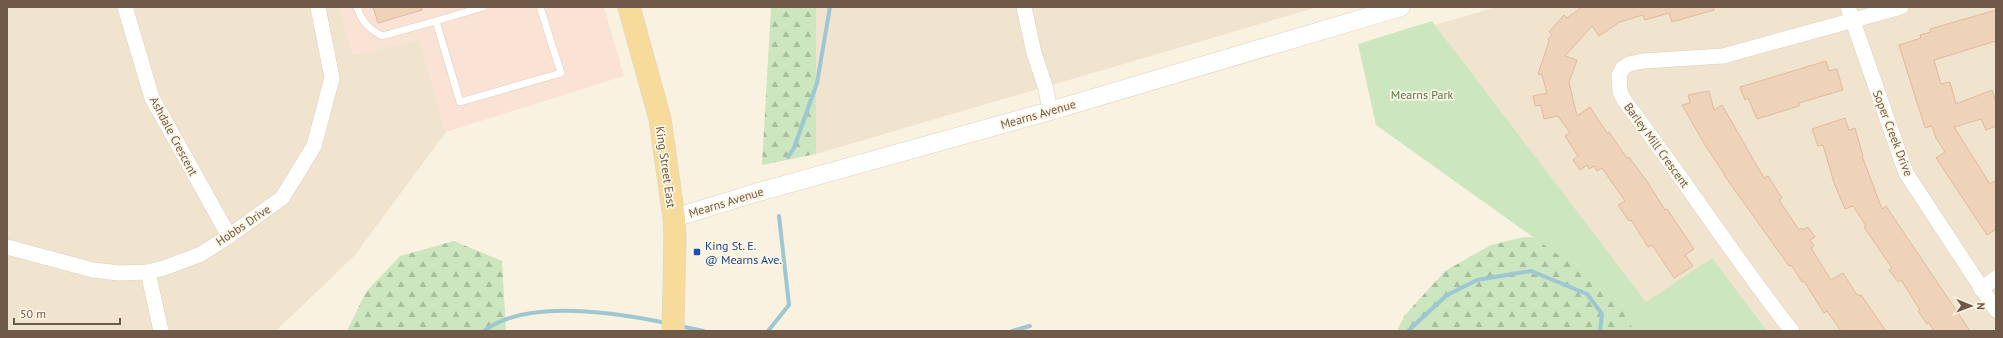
<svg xmlns="http://www.w3.org/2000/svg" width="2003" height="338" viewBox="0 0 2003 338" font-family="'PT Sans',sans-serif">
	<style>
		.residential { fill: #f1e4cf }
		.commercial { fill: #fae2d4 }
		.forest { fill: url(#forest-firs) }
		.park { fill: #cce6c0 }
		.lines { fill: none; stroke-linecap: round; stroke-linejoin: round }
		.stream { stroke: #9dc7d3; stroke-width: 4 }
		.building { fill: #eed2b9; stroke: #e0ba9b }
		.service-casing { stroke: #decfbd; stroke-width: 8 }
		.minor-casing { stroke: #decfbd; stroke-width: 16 }
		.tertiary-casing { stroke: #decfbd; stroke-width: 19 }
		.primary-casing { stroke: #dad4d0; stroke-width: 23 }
		.service { stroke: #fff; stroke-width: 7 }
		.minor { stroke: #fff; stroke-width: 15 }
		.tertiary { stroke: #fff; stroke-width: 18 }
		.primary { stroke: #f6db9b; stroke-width: 22 }
		.transit-dot { fill: #1a4fb4; stroke: #fef6e5; stroke-width: 1.5 }
		.labels { text-anchor: middle; dominant-baseline: central; stroke-width: 3.5; stroke-linejoin: round; paint-order: stroke }
		.park-label { font-size: 12px; fill: #517a44; stroke: #fef6e5 }
		.street-label { font-size: 12px; fill: #6f5949; stroke: #fef6e5 }
		.transit-label { font-size: 12px; fill: #164399; stroke: #fef6e5; text-anchor: start }
	</style>
	<defs>
		<pattern id="forest-firs" width="22" height="20" patternUnits="userSpaceOnUse"><rect width="22" height="20" fill="#cce6c0"/><path d="M5 1l3.5 6h-7zM16 11l3.5 6h-7z" fill="#aabd9e"/></pattern>
	</defs>
	<rect width="100%" height="100%" fill="#faf2e0"/>
	<!-- residential -->
	<g class="residential">
		<polygon points="7,7 339,7 353,55 419,39 446,132 355,255 276,331 7,331"/>
		<polygon points="816,7 1318,7 816,154"/>
		<polygon points="1496,7 1996,7 1996,331 1767,331 1712,259 1646,303 1435,25"/>
	</g>
	<!-- commercial -->
	<polygon class="commercial" points="339,7 604,7 624,76 446,132 419,39 353,55"/>
	<!-- forest -->
	<g class="forest">
		<polygon points="771,7 816,7 816,154 762,165"/>
		<polygon points="1524,237 1553,239 1625,306 1635,321 1635,331 1397,331 1405,315 1445,271 1491,245"/>
		<polygon points="454,241 502,261 506,331 347,331 366,292 400,256"/>
	</g>
	<!-- park -->
	<polygon class="park" points="1432,21 1646,302 1712,258 1767,331 1632,331 1630,318 1623,305 1585,274 1376,125 1358,44"/>
	<g class="lines">
		<!-- stream -->
		<g class="stream">
			<polyline points="788,157 794,148 817,83 830,7"/>
			<polyline points="679,326 704,331"/>
			<path d="M484,331C526,298 617,313 666,323"/>
			<polyline points="768,331 789,305 779,216"/>
			<polyline points="1012,331 1030,326"/>
			<polyline points="1408,331 1447,295 1477,280 1531,271 1587,294 1602,314 1600,331"/>
		</g>
	</g>
	<!-- building -->
	<g class="building">
		<polygon points="373,7 422,7 422,10 378,23"/>
		<polygon points="1582,7 1714,7 1714,10 1672,22 1669,13 1645,20 1643,15 1620,22 1599,36 1592,26 1565,56 1577,60 1569,82 1577,116 1590,107 1607,133 1609,132 1627,158 1629,157 1648,183 1665,210 1667,209 1694,249 1685,255 1693,266 1674,278 1652,245 1648,247 1631,220 1629,221 1618,205 1625,201 1602,168 1597,171 1594,166 1589,169 1587,165 1580,170 1573,160 1578,156 1565,136 1570,133 1558,116 1544,119 1541,105 1535,106 1533,96 1547,93 1542,75 1538,74 1549,41 1548,39 1552,35 1549,32 1564,15 1567,18"/>
		<polygon points="1996,10 1996,41 1934,60 1941,84 1950,82 1956,104 1992,90 1996,102 1996,126 1986,130 1981,119 1954,127 1990,184 1996,180 1996,229 1987,235 1936,158 1945,152 1936,138 1932,126 1925,128 1899,45 1921,38 1920,35 1931,32 1930,29"/>
		<polygon points="1826,61 1829,71 1837,69 1843,90 1799,103 1799,106 1757,119 1748,98 1745,100 1740,87"/>
		<polygon points="1709,91 1714,110 1722,105 1764,178 1768,176 1782,198 1779,200 1799,230 1802,228 1803,230 1808,227 1815,237 1810,240 1814,246 1811,248 1831,280 1843,273 1857,295 1861,295 1886,331 1841,331 1827,311 1824,313 1804,281 1802,282 1791,265 1789,266 1724,175 1725,175 1705,145 1682,105 1690,103 1688,95"/>
		<polygon points="1845,118 1849,130 1855,128 1863,156 1862,156 1882,209 1886,206 1970,331 1934,331 1929,323 1927,324 1918,311 1920,310 1901,280 1898,282 1889,270 1892,268 1864,227 1866,226 1853,206 1845,209 1834,183 1823,145 1818,146 1812,129"/>
	</g>
	<g class="lines">
		<!-- service casing -->
		<g class="service-casing">
			<g id="service">
				<path d="M357,7C362,22 369,29 382,36L436,21L460,102L561,73L540,7"/>
				<polyline points="436,21 483,7"/>
			</g>
		</g>
		<!-- minor casing -->
		<g class="minor-casing">
			<g id="minor">
				<polyline points="125,7 152,98 229,236"/>
				<polyline points="1024,7 1034,53 1046,89 1050,111"/>
				<polyline points="1848,7 1906,173 1996,310"/>
				<polyline points="7,247 93,270 119,273 148,272 164,268 201,254 229,236 282,198 314,146 332,78 318,7"/>
				<polyline points="148,272 161,331"/>
				<polyline points="1981,289 1996,278"/>
				<path d="M1792,331C1733,256 1682,176 1624,100L1620,92L1619,75L1623,68L1629,64L1643,61L1723,56L1901,7"/>
			</g>
		</g>
		<!-- tertiary casing -->
		<g class="tertiary-casing">
			<polyline id="tertiary" points="674,218 755,193 1050,111 1401,7"/>
		</g>
		<!-- primary casing -->
		<g class="primary-casing">
			<polyline id="primary" points="629,7 660,119 674,218 675,236 673,331"/>
		</g>
		<!-- service -->
		<use href="#service" class="service"/>
		<!-- minor -->
		<use href="#minor" class="minor"/>
		<!-- tertiary -->
		<use href="#tertiary" class="tertiary"/>
		<!-- primary -->
		<use href="#primary" class="primary"/>
	</g>
	<!-- markers -->
	<rect class="transit-dot" x="693" y="248" width="8" height="8" rx="2"/>
	<g class="labels">
		<!-- park labels -->
		<g class="park-label">
			<text x="1422" y="94">Mearns Park</text>
		</g>
		<!-- street labels -->
		<g class="street-label">
			<text transform="translate(1038 114) rotate(-16)">Mearns Avenue</text>
			<text transform="translate(1893 133) rotate(69)">Soper Creek Drive</text>
			<text transform="translate(174 136) rotate(62)">Ashdale Crescent</text>
			<text transform="translate(1657 145) rotate(54)">Barley Mill Crescent</text>
			<text transform="translate(666 167) rotate(82)">King Street East</text>
			<text transform="translate(726 202) rotate(-17)">Mearns Avenue</text>
			<text transform="translate(243 225) rotate(-34)">Hobbs Drive</text>
		</g>
		<!-- transit labels -->
		<g class="transit-label">
			<text x="705" y="245">King St. E.<tspan x="705" dy="14">@ Mearns Ave.</tspan></text>
		</g>
	</g>
	<!-- border -->
	<rect width="2003" height="338" fill="none" stroke="#6f5949" stroke-width="16"/>
	<!-- north arrow -->
	<g transform="translate(1971 306) rotate(91)" stroke="#fef6e5" stroke-width="3" paint-order="stroke">
	<path d="M0-3L7 15L0 10L-7 15Z" fill="#6f5949"/>
	<text y="-6" font-size="11" font-weight="bold" text-anchor="middle" fill="#6f5949">N</text>
	</g>
	<!-- scale -->
	<path d="M14 318v6h106v-6" fill="none" stroke="#6f5949" stroke-width="2"/>
	<text x="20" y="318" font-size="12" fill="#6f5949" stroke="#fef6e5" stroke-width="3" paint-order="stroke">50 m</text>
</svg>
